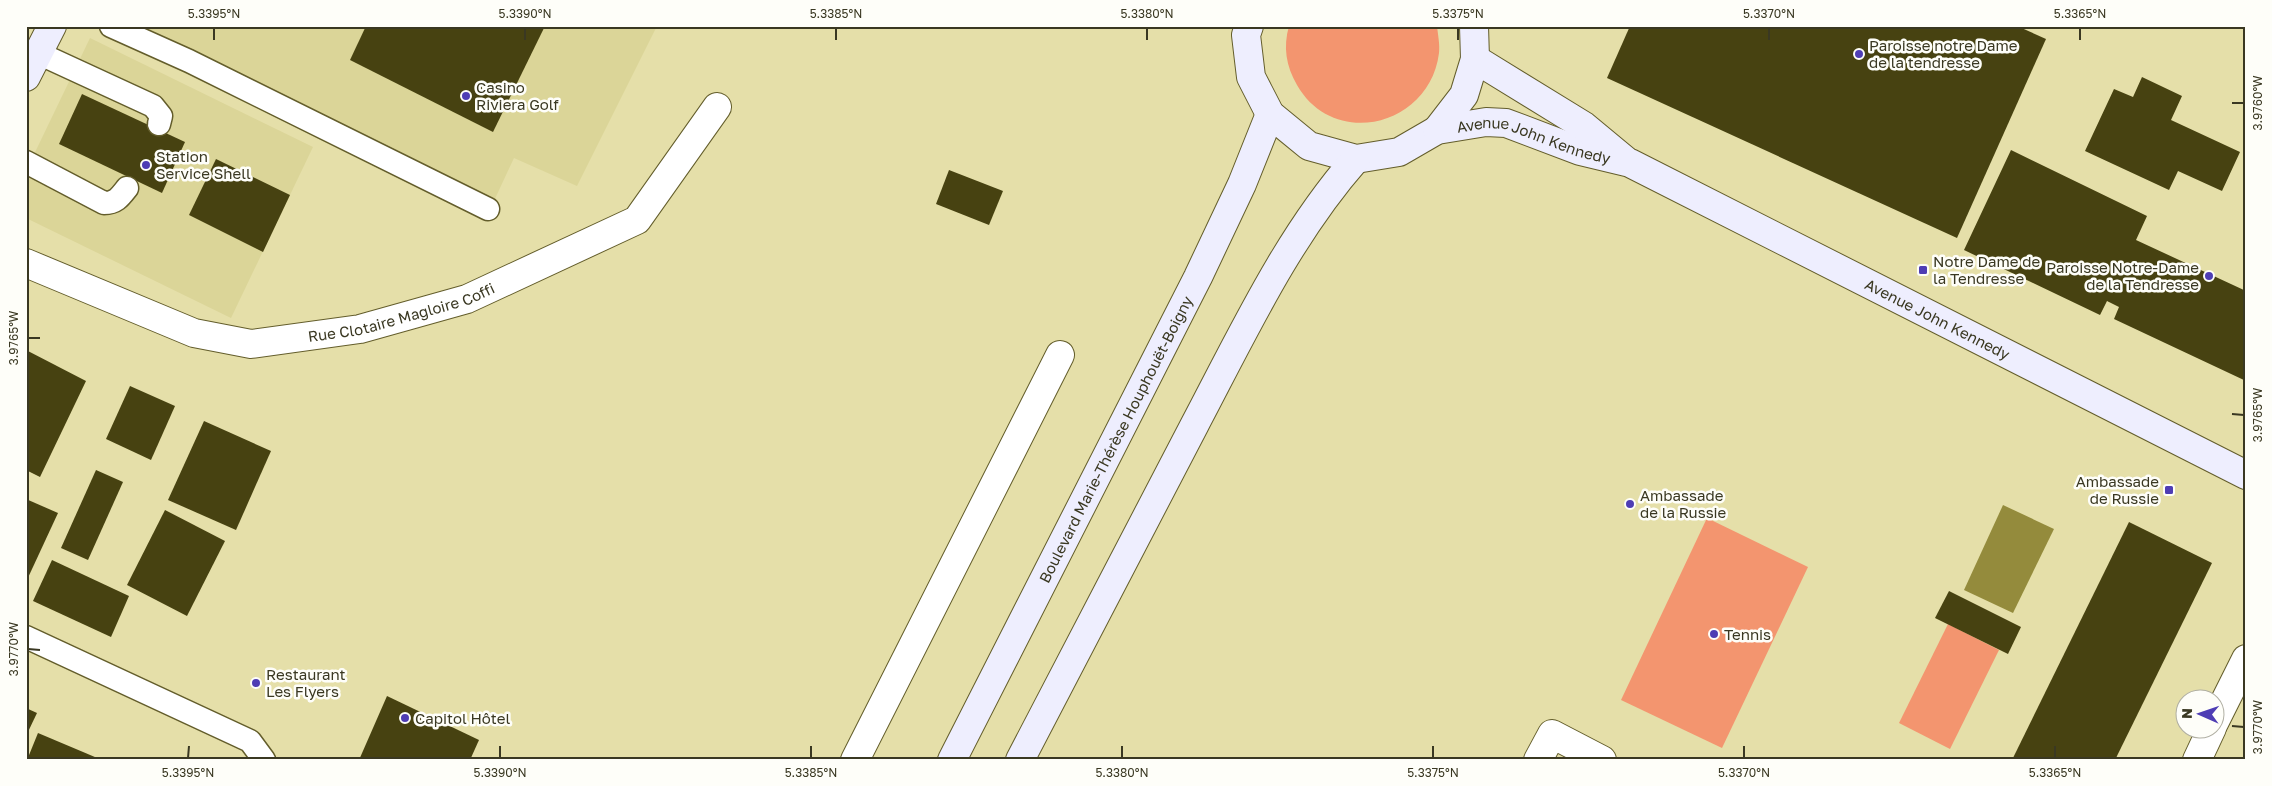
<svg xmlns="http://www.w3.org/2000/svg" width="2272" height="786" viewBox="0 0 2272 786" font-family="'Golos Text',sans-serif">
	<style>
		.built { fill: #dbd598 }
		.green { fill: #f3956f }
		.water { fill: #948b3c }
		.building { fill: #474211 }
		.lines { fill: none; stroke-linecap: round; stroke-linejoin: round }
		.lane-casing { stroke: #635d2b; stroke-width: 25 }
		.street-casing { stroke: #635d2b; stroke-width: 30 }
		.secondary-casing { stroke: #635d2b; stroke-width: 30 }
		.lane { stroke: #fff; stroke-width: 22 }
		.street { stroke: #fff; stroke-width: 28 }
		.secondary { stroke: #eeeefe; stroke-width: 28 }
		.ticks { fill: none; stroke: #3a3822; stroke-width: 2 }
		.poi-dot { fill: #4e3db4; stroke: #fefef9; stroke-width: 2 }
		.labels { text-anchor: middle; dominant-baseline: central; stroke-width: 5; stroke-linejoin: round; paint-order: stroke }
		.poi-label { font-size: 15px; fill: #3a3822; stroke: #fefef9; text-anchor: start }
		.street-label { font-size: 15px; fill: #3a3822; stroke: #fefef9 }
		.neatline { fill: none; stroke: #3a3822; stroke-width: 2 }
		.ticks-label { font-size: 12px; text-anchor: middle; fill: #3a3822 }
	</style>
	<rect width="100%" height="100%" fill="#e5dfa9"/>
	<!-- built -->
	<g class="built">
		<polygon points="125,26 657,26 577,186 514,158 493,203"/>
		<polygon points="90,38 313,147 231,318 26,218 26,171"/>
	</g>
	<!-- green -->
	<g class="green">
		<path d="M1289,26H1437C1438,35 1440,45 1439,53C1430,126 1334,150 1297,85C1286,66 1283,47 1289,26Z"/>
		<polygon points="1707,518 1808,567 1722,748 1621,700"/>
		<polygon points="1948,624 1999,650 1950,749 1899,723"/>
	</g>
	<!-- water -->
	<polygon class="water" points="2003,505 2054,529 2013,613 1964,590"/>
	<!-- building -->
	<g class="building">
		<polygon points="366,26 545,26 493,132 350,60"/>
		<polygon points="1630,26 2017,26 2046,39 1957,238 1607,78"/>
		<polygon points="2142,77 2182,96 2171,120 2240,152 2222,191 2178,171 2169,190 2085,151 2114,89 2133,97"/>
		<polygon points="82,94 185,142 162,193 59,144"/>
		<polygon points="2011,150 2147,216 2136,240 2246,291 2246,381 2114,319 2119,307 2107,301 2100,315 1964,250"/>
		<polygon points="216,159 290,195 263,252 189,215"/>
		<polygon points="949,170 1003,191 989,225 936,204"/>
		<polygon points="26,350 86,381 40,477 26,470"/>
		<polygon points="130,386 175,406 151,460 106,439"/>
		<polygon points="204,421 271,451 236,530 168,500"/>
		<polygon points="96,470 123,482 88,560 61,548"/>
		<polygon points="26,499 58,513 26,582"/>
		<polygon points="165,510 225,541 187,616 127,585"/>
		<polygon points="2129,522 2212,563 2115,760 2012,760"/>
		<polygon points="52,560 129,596 111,637 33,601"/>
		<polygon points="1949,591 2021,627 2008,654 1935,618"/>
		<polygon points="387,696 479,740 470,760 359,760"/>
		<polygon points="26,708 37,713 26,736"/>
		<polygon points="38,733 102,760 27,760"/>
	</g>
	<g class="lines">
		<!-- lane casing -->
		<g class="lane-casing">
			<g id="lane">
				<polyline points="111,26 189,61 488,209"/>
				<polyline points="38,53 153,106 161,116 159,124"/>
				<path d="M26,162L104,203C116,203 120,197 127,188"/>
				<polyline points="26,637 250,741 264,760"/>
			</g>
		</g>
		<!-- street casing -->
		<g class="street-casing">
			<g id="street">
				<path id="s1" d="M26,263L194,333L251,344L360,329L467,299L637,220L717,107"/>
				<polyline points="2214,723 2246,659"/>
				<polyline points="855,760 1060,355"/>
				<polyline points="1538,760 1552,734 1602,760"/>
				<polyline points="2197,760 2212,728"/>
			</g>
		</g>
		<!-- secondary casing -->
		<g class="secondary-casing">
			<g id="secondary">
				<path id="s2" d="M1249,26L1246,35L1251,77L1270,114L1309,146L1356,159L1399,152L1437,130L1486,122L1506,123L1580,151L1630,163L2246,475"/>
				<polyline points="1475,59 1584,126 1625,160"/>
				<polyline points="26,77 52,26"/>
				<polyline points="1437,130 1464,95 1475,59 1474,26"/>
				<path id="s3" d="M952,760L1198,277L1242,184L1270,114"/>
				<path d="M1020,760C1078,648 1137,536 1195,424C1243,333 1288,236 1356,159"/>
			</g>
		</g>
		<!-- lane -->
		<use href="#lane" class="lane"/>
		<!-- street -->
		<use href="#street" class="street"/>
		<!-- secondary -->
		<use href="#secondary" class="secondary"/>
	</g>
	<!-- ticks -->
	<path class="ticks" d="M214,40V28M525,40V28M836,40V28M1147,40V28M1458,40V28M1769,40V28M2080,40V28M2232,103H2244M28,338H40M2232,414L2244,415M28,649L40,650M2232,726L2244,727M188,758L189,746M500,758V746M811,758V746M1122,758V746M1433,758V746M1744,758V746M2055,758V746"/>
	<!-- markers -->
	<g class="poi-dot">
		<circle cx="1859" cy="54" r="5"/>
		<circle cx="466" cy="96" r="5"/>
		<circle cx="146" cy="165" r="5"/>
		<rect x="1918" y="265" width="10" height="10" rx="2.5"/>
		<circle cx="2209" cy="276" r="5"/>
		<rect x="2164" y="485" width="10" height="10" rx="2.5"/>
		<circle cx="1630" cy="504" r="5"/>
		<circle cx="1714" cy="634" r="5"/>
		<circle cx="256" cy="683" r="5"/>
		<circle cx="405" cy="718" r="5"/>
	</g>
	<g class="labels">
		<!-- poi labels -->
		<g class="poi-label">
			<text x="1869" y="45">Paroisse notre Dame<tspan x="1869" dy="17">de la tendresse</tspan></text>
			<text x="476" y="87">Casino<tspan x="476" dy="17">Riviera Golf</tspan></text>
			<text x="156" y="156">Station<tspan x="156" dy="17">Service Shell</tspan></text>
			<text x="1933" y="261">Notre Dame de<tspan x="1933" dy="17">la Tendresse</tspan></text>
			<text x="2199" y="267" text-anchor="end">Paroisse Notre-Dame<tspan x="2199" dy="17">de la Tendresse</tspan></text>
			<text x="2159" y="481" text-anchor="end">Ambassade<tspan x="2159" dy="17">de Russie</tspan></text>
			<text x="1640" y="495">Ambassade<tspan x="1640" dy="17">de la Russie</tspan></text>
			<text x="1724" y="634">Tennis</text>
			<text x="266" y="674">Restaurant<tspan x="266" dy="17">Les Flyers</tspan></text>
			<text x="415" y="718">Capitol Hôtel</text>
		</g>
		<!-- street labels -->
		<g class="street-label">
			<text stroke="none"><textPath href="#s2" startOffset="380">Avenue John Kennedy</textPath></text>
			<text stroke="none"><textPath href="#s1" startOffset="394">Rue Clotaire Magloire Coffi</textPath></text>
			<text stroke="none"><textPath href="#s2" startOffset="825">Avenue John Kennedy</textPath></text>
			<text stroke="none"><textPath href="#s3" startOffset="360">Boulevard Marie-Thérèse Houphouët-Boigny</textPath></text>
		</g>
	</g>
	<!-- border -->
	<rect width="2272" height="786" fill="none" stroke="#fefef9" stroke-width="55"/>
	<!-- north arrow -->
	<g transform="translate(2200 714) rotate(272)"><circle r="24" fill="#fefef9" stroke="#b0afa3"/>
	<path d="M0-4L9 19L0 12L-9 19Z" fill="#4e3db4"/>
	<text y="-8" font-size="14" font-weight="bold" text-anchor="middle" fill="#3a3822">N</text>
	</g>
	<rect x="28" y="28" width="2216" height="730" class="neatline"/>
	<g class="ticks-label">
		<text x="214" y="18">5.3395°N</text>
		<text x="525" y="18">5.3390°N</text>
		<text x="836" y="18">5.3385°N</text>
		<text x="1147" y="18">5.3380°N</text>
		<text x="1458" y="18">5.3375°N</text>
		<text x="1769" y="18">5.3370°N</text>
		<text x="2080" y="18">5.3365°N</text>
		<text transform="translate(2258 103) rotate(-90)" y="4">3.9760°W</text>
		<text transform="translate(14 338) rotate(-90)" y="4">3.9765°W</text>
		<text transform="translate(2258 415) rotate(-90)" y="4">3.9765°W</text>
		<text transform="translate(14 649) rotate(-90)" y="4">3.9770°W</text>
		<text transform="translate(2258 727) rotate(-90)" y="4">3.9770°W</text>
		<text x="188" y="777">5.3395°N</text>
		<text x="500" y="777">5.3390°N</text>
		<text x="811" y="777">5.3385°N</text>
		<text x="1122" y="777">5.3380°N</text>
		<text x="1433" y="777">5.3375°N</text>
		<text x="1744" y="777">5.3370°N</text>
		<text x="2055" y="777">5.3365°N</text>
	</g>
</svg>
